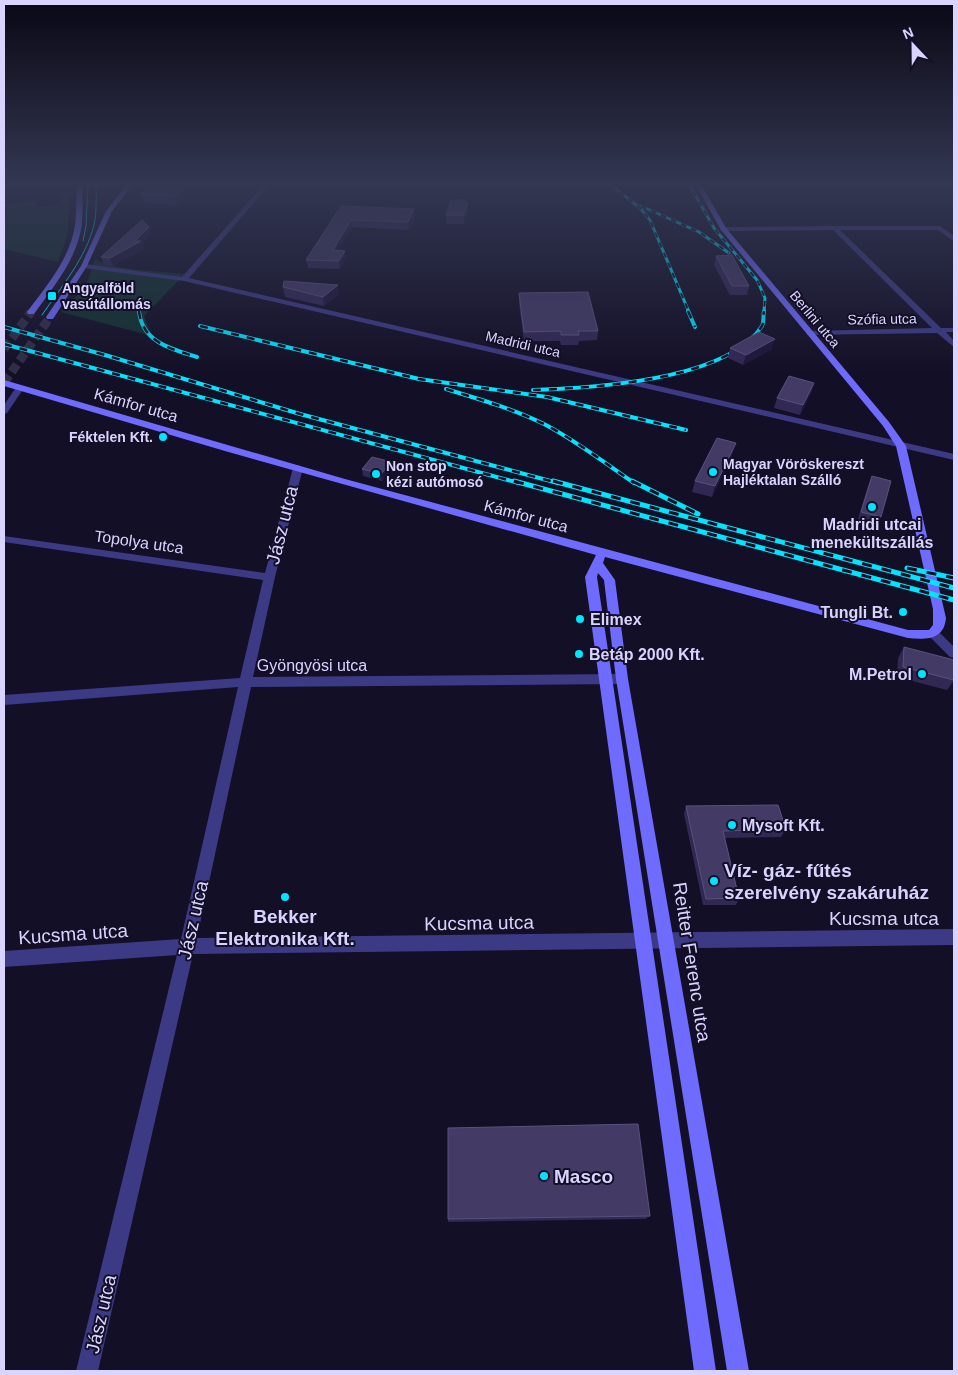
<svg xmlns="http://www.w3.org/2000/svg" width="958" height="1375" viewBox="0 0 958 1375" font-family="Arial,sans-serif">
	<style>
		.green { fill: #12302f }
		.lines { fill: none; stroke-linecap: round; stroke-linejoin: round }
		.secondary-tunnel { stroke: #312d47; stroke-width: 9; stroke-dasharray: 9 4.5; stroke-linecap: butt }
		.street { fill: #3d3a85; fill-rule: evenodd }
		.secondary { fill: #6f6bff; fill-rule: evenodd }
		.tram { stroke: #00e5ff; stroke-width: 1 }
		.rail-far2-casing { stroke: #00e5ff; stroke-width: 3 }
		.rail-far1-casing { stroke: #00e5ff; stroke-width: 4 }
		.rail-casing { stroke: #00e5ff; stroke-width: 5 }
		.rail-far2 { stroke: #130f26; stroke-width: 2; stroke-dasharray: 5.5; stroke-linecap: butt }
		.rail-far1 { stroke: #130f26; stroke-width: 2.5; stroke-dasharray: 8; stroke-linecap: butt }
		.rail { stroke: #130f26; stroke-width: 3; stroke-dasharray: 10; stroke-linecap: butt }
		.wall { fill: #312854 }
		.shaded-wall { fill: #1d163a }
		.building { fill: #433a66; stroke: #5a527e }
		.poi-dot { fill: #00e5ff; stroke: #130f26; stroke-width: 2 }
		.labels { text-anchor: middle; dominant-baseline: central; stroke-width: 4; stroke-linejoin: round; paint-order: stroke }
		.far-poi-label { font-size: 14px; font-weight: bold; fill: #d9d4ff; stroke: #130f26; text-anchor: start }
		.far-street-label { font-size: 14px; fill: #d9d4ff; stroke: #130f26 }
		.street-label { font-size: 16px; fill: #d9d4ff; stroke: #130f26 }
		.poi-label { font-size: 16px; font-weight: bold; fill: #d9d4ff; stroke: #130f26; text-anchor: start }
		.near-street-label { font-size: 19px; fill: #d9d4ff; stroke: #130f26 }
		.near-poi-label { font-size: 19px; font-weight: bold; fill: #d9d4ff; stroke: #130f26; text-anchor: start }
	</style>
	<rect width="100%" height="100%" fill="#130f26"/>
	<!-- green -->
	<g class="green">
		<path d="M38,182H68C69,212 72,234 57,262L4,249V220L8,207H4V204L37,200L36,207L59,205L60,186L37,188Z"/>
		<path d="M95,259C115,271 161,271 185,274L144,316L152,336L61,312C70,302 83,291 89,278C91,272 92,265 95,259Z"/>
	</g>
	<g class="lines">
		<!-- secondary-tunnel -->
		<g class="secondary-tunnel">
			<polyline points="4,349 31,312"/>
			<polyline points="4,383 50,317"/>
		</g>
		<!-- street -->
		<g class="street">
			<polygon points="22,182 38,182 4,187 4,183"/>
			<polygon points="266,182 272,182 189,278 954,454 954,460 184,281 84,268 81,266 84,264 182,277"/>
			<polygon points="834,226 940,226 954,236 954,241 952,240 938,230 840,230 941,328 954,328 954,332 946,332 954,341 954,347 937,333 807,335 807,331 810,331 932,328 833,230 723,231 720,229 723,227"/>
			<polygon points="17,386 24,388 7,413 4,414 4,405"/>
			<polygon points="298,465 303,468 275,577 253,677 622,674 626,676 628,679 626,682 622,684 251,687 197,938 954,929 954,945 193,954 98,1371 76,1371 177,955 4,967 4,951 181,939 238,687 4,705 4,695 240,678 263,580 4,542 4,536 265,573 293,468"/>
			<polygon points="934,630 938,631 954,647 954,658 950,657 930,637 928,634"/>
		</g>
		<!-- secondary -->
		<g class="secondary">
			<path d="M77,182H87L95,184L135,182L112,211L87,266L53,319H47L46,317L81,266L106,211L127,184L95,188L84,186L83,184C82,197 83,210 82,223C78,258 54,286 34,314H28L27,312C47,285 70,259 75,225C77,211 76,196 77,182Z"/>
			<path d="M694,182H700L726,228L889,422L906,446L946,618C944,640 926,640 908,638L605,557L603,563L615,580L628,679L749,1371H727L616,679L604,580L598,573L597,577L716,1371H694L585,577L596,555L225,451L4,386V380L345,479L908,630H929L933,625V609L896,446L883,426L721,230Z"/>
		</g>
		<!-- tram -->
		<g class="tram">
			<polyline points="83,241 86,226 88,182"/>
			<path d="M42,315C61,287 86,258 94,225C97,211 96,196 96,182"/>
		</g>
		<!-- rail-far2 casing -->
		<g class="rail-far2-casing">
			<g id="rail-far2">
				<polyline points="688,182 714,228 757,280 765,298 764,312"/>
				<polyline points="611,185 640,208 650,220 689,312"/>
				<polyline points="641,206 699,232 729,253"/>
				<polyline points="139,312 142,298"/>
			</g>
		</g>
		<!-- rail-far1 casing -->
		<g class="rail-far1-casing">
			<g id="rail-far1">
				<path d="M139,311C142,342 171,349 197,357"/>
				<polyline points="688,311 695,327"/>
				<polyline points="200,326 419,379 547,397 686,430"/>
				<polyline points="4,327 105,355 300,414 558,483"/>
				<polyline points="4,344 519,483"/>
				<path d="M446,389C479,399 513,409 544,424C575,440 605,463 634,483"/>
				<path d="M533,390C592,388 727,381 762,326C764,322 763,316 764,311"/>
			</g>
		</g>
		<!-- rail casing -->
		<g class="rail-casing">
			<g id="rail">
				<polyline points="514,481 954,600"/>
				<polyline points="553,481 954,588"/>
				<polyline points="632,481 698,514"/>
				<polyline points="907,568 954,578"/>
			</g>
		</g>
		<!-- rail-far2 -->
		<use href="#rail-far2" class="rail-far2"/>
		<!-- rail-far1 -->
		<use href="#rail-far1" class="rail-far1"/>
		<!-- rail -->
		<use href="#rail" class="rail"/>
	</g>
	<!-- wall -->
	<g class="wall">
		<polygon points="200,182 178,205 144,203 141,194"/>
		<polygon points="468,203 468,211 464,224 446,224 446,215"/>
		<polygon points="341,206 415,217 409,230 352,227 338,250 345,251 346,258 340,269 308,268 306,260"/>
		<polygon points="151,234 142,244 144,249 113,266 104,265 101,257"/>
		<polygon points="716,256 749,286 747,295 730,295 714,265"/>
		<polygon points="283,287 339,294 324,306 285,297"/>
		<polygon points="519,293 598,331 597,340 579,341 578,345 561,345 560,341 524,341 519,303"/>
		<polygon points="730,348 772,349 743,365 728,358"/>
		<polygon points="814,383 811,393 800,415 774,408 777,398"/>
		<polygon points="733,453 712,497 692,492 695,481"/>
		<polygon points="362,469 392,469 382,481 363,476"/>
		<polygon points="872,476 881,517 876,527 857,522 868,486"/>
		<polygon points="904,647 954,680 947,690 897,677 898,658"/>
		<polygon points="686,806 786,829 781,837 725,838 739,898 736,905 703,905 684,814"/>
		<polygon points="650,1216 645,1219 448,1222 448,1219"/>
	</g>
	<!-- shaded-wall -->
	<g class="shaded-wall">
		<polygon points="190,182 200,182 178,205 176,196"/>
		<polygon points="468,203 468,211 464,224 464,215"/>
		<polygon points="414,209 415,217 409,230 408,222"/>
		<polygon points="351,220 352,227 334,258 333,250"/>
		<polygon points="149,227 151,234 142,244 144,249 113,266 110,258 135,241"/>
		<polygon points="345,251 346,258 340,269 339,261"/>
		<polygon points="338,285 339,294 324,306 323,297"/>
		<polygon points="775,339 772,349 743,365 746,355"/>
		<polygon points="814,383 811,393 800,415 803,405"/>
		<polygon points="736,443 733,453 712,497 715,486"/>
		<polygon points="392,462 392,469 382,481 381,474"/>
	</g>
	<!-- building -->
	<g class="building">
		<polygon points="156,182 190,182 176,196 141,194"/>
		<polygon points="451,200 466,200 465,202 468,203 464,215 446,215"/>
		<polygon points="341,206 414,209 408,222 351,220 333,250 345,251 339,261 306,260"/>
		<polygon points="142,220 149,227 135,241 141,241 110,258 101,257"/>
		<polygon points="732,255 749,286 732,286 716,256"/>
		<polygon points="284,281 338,285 323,297 283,287"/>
		<polygon points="588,292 598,331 578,331 579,335 561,335 561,331 524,332 519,293"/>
		<polygon points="759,332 775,339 746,355 730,348"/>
		<polygon points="789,376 814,383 803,405 777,398"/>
		<polygon points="717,438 736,443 715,486 695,481"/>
		<polygon points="372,457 392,462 381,474 362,469"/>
		<polygon points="872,476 891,481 881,517 861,512"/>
		<polygon points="904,647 954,660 954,680 903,667"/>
		<polygon points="778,805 786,829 723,831 739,898 706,899 686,806"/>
		<polygon points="638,1124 650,1216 448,1219 448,1128"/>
	</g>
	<!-- sky -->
	<linearGradient id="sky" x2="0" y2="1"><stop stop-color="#0a0815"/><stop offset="0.49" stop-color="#333752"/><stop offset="1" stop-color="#333752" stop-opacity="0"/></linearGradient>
	<rect width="958" height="374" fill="url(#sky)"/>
	<!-- markers -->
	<g class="poi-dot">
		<rect x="47" y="291" width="10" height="10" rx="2.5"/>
		<circle cx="163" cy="437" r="5"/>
		<circle cx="713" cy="472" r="5"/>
		<circle cx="376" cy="474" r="5"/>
		<circle cx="872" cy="507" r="5"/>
		<circle cx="903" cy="612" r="5"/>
		<circle cx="580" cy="619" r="5"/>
		<circle cx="579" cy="654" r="5"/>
		<circle cx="922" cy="674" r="5"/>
		<circle cx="732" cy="825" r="5"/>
		<circle cx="714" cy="881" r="5"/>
		<circle cx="285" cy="897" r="5"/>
		<circle cx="544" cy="1176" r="5"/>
	</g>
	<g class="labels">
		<!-- far-poi labels -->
		<g class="far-poi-label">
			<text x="62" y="288">Angyalföld<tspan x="62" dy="16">vasútállomás</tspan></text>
			<text x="153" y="437" text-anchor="end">Féktelen Kft.</text>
			<text x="723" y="464">Magyar Vöröskereszt<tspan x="723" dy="16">Hajléktalan Szálló</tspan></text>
			<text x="386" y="466">Non stop<tspan x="386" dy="16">kézi autómosó</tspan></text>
		</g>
		<!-- far-street labels -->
		<g class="far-street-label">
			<text transform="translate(815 319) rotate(50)">Berlini utca</text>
			<text transform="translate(882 319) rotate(-1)">Szófia utca</text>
			<text transform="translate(523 344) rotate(13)">Madridi utca</text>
		</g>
		<!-- street labels -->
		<g class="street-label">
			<text transform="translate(136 405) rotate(16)">Kámfor utca</text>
			<text transform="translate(526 516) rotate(15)">Kámfor utca</text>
			<text transform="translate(139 542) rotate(8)">Topolya utca</text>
			<text x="312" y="665">Gyöngyösi utca</text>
		</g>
		<!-- poi labels -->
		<g class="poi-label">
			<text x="872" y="524" text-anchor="middle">Madridi utcai<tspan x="872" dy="18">menekültszállás</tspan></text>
			<text x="893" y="612" text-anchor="end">Tungli Bt.</text>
			<text x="590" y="619">Elimex</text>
			<text x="589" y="654">Betáp 2000 Kft.</text>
			<text x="912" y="674" text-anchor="end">M.Petrol</text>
			<text x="742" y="825">Mysoft Kft.</text>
		</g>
		<!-- near-street labels -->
		<g class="near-street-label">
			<text transform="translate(282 525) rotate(-76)">Jász utca</text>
			<text x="884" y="918">Kucsma utca</text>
			<text transform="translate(193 920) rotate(-77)">Jász utca</text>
			<text transform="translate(479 923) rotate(-1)">Kucsma utca</text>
			<text transform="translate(73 934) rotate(-4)">Kucsma utca</text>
			<text transform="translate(692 962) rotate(81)">Reitter Ferenc utca</text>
			<text transform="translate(101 1314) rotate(-77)">Jász utca</text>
		</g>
		<!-- near-poi labels -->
		<g class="near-poi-label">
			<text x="724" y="870">Víz- gáz- fűtés<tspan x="724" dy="22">szerelvény szakáruház</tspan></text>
			<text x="285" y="916" text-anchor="middle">Bekker<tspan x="285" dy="22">Elektronika Kft.</tspan></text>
			<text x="554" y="1176">Masco</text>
		</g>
	</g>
	<!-- border -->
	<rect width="958" height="1375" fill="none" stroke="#d9d4ff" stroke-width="10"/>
	<!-- north arrow -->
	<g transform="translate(913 45) rotate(338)" stroke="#130f26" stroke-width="4" paint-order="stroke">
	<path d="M0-4L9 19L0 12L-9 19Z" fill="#d9d4ff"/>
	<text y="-8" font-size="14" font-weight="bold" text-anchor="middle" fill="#d9d4ff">N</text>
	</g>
</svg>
